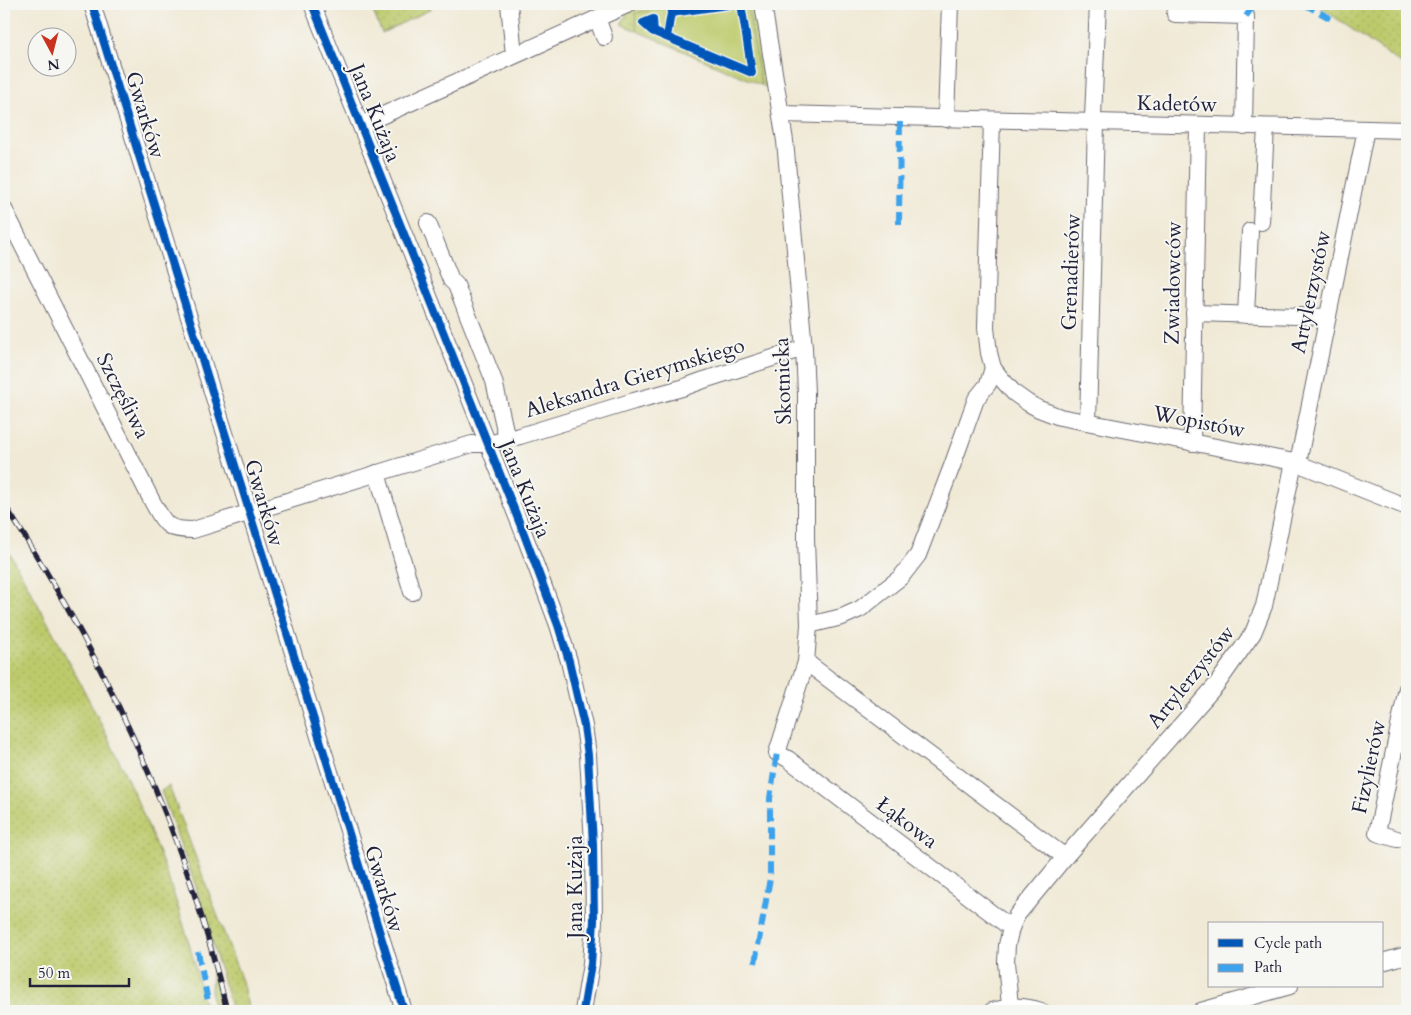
<svg xmlns="http://www.w3.org/2000/svg" width="1411" height="1015" viewBox="0 0 1411 1015" font-family="Cardo,serif">
	<style>
		.grass { fill: url(#grass-dots); stroke: #707654 }
		.park { fill: #bdca6c; stroke: #707654 }
		.lines { fill: none; stroke-linecap: round; stroke-linejoin: round }
		.minor-casing { stroke: #6a6871; stroke-width: 18 }
		.minor { stroke: #fff; stroke-width: 16 }
		.rail-casing { stroke: #22223b; stroke-width: 5.5 }
		.rail { stroke: #f6f6f2; stroke-width: 4; stroke-dasharray: 11; stroke-linecap: butt }
		.quiet { stroke: #3ea2ec; stroke-width: 6; stroke-dasharray: 12 6; stroke-linecap: butt }
		.cycleway-casing { stroke: #f6f6f2; stroke-width: 11 }
		.cycleway { stroke: #0057b8; stroke-width: 8 }
		.labels { text-anchor: middle; dominant-baseline: central; stroke-width: 4; stroke-linejoin: round; paint-order: stroke }
		.street-label { font-size: 21px; fill: #22223b; stroke: #f6f6f2 }
	</style>
	<defs>
		<pattern id="grass-dots" width="8" height="8" patternUnits="userSpaceOnUse" patternTransform="scale(1.25)"><rect width="8" height="8" fill="#bdca6c"/><path d="M2 2h.1M6 6h.1" fill="none" stroke="#a2ad5e" stroke-width="1.8" stroke-linecap="round"/></pattern>
	</defs>
	<rect width="100%" height="100%" fill="#f6f6f2"/>
	<filter id="ink" filterUnits="userSpaceOnUse"><feTurbulence type="fractalNoise" baseFrequency=".02" numOctaves="2"/><feDisplacementMap in="SourceGraphic" scale="10" xChannelSelector="R" yChannelSelector="G"/><feConvolveMatrix kernelMatrix="1 2 1 2 8 2 1 2 1" color-interpolation-filters="sRGB"/></filter>
	<filter id="wash" filterUnits="userSpaceOnUse"><feTurbulence type="fractalNoise" baseFrequency=".0096" numOctaves="4" result="noise"/><feDisplacementMap in="SourceGraphic" scale="20" xChannelSelector="R" yChannelSelector="G"/><feGaussianBlur stdDeviation="1.12" result="paint"/><feColorMatrix in="noise" values="0 0 0 0 0 0 0 0 0 0 0 0 0 0 0 0 0 1.4 0 .05"/><feComposite in="paint" operator="in"/></filter>
	<g filter="url(#wash)">
		<rect width="100%" height="100%" fill="#f0e9d5"/>
		<!-- grass -->
		<g class="grass">
			<polygon points="370,4 429,4 431,9 382,33"/>
			<polygon points="646,4 694,4 636,13 637,31 621,24 626,16 625,12"/>
			<polygon points="747,4 757,4 771,87 768,88 761,85"/>
			<polygon points="1316,4 1407,4 1407,68"/>
			<path d="M4,543C86,692 173,843 205,1011H4Z"/>
			<polygon points="169,786 242,981 249,1011 232,1011 196,887 161,791"/>
			<polygon points="212,967 223,1011 213,1011 211,993"/>
		</g>
		<!-- park -->
		<polygon class="park" points="694,4 747,4 761,85 637,31 635,13"/>
	</g>
	<g filter="url(#ink)">
		<g class="lines">
			<!-- minor casing -->
			<g class="minor-casing">
				<g id="minor">
					<polyline points="92,4 404,1011"/>
					<polyline points="312,4 524,534 558,625 569,661 584,726 588,755 593,844 594,921 591,964 583,1011"/>
					<polyline points="509,4 514,55"/>
					<polyline points="763,4 785,141 804,348 806,393 806,539 809,625 806,662 777,753 788,759 1011,928"/>
					<polyline points="1175,14 1246,16 1244,127"/>
					<polyline points="597,18 604,37"/>
					<polyline points="782,114 1407,130"/>
					<polyline points="946,119 950,4"/>
					<polyline points="992,120 986,328 989,353 993,368 999,376 1014,393 1028,403 1039,409 1060,417 1294,462 1407,507"/>
					<polyline points="361,125 629,4"/>
					<path d="M4,209L153,503C166,525 166,530 193,530L472,444H488L520,436L634,401L682,388L704,380L804,348"/>
					<polyline points="1261,222 1266,127"/>
					<polyline points="428,223 451,280 456,285 494,381 507,439"/>
					<polyline points="1194,313 1328,317"/>
					<polyline points="1246,315 1250,231"/>
					<polyline points="1088,422 1096,123 1093,117 1098,4"/>
					<polyline points="1192,443 1198,125"/>
					<polyline points="1298,463 1366,129"/>
					<polyline points="377,473 412,592"/>
					<polyline points="809,625 842,617 860,609 901,577 918,555 952,466 976,399 988,384 993,368"/>
					<polyline points="806,662 1065,857"/>
					<polyline points="1397,839 1377,833 1407,688"/>
					<polyline points="1382,962 1407,955"/>
					<polyline points="1010,1006 1006,962 1007,945 1011,928 1017,915 1065,857 1217,684 1253,633 1264,606 1294,462"/>
					<path d="M992,1011C1011,1006 1022,1005 1041,1011"/>
					<polyline points="1201,1011 1290,986"/>
				</g>
			</g>
			<!-- minor -->
			<use href="#minor" class="minor"/>
			<!-- rail casing -->
			<g class="rail-casing">
				<path id="rail" d="M4,504C105,659 185,830 227,1011"/>
			</g>
			<!-- rail -->
			<use href="#rail" class="rail"/>
			<!-- quiet -->
			<g class="quiet">
				<polyline points="1304,4 1333,20"/>
				<polyline points="1246,16 1252,8 1260,4"/>
				<polyline points="899,224 900,118"/>
				<polyline points="198,952 210,1011"/>
				<polyline points="755,963 770,878 770,798 777,753"/>
			</g>
			<!-- cycleway casing -->
			<g class="cycleway-casing">
				<g id="cycleway">
					<polyline points="92,4 404,1011"/>
					<polyline points="312,4 524,534 558,625 569,661 584,726 588,755 593,844 594,921 591,964 583,1011"/>
					<polyline points="654,32 653,19 643,23 652,31 752,73 741,4"/>
					<polyline points="667,37 671,13 735,4"/>
				</g>
			</g>
			<!-- cycleway -->
			<use href="#cycleway" class="cycleway"/>
		</g>
	</g>
	<g class="labels">
		<!-- street labels -->
		<g class="street-label">
			<text transform="translate(1177 104) rotate(1)">Kadetów</text>
			<text transform="translate(375 113) rotate(68)">Jana Kużaja</text>
			<text transform="translate(145 115) rotate(73)">Gwarków</text>
			<text transform="translate(1071 272) rotate(-88)">Grenadierów</text>
			<text transform="translate(1173 283) rotate(-89)">Zwiadowców</text>
			<text transform="translate(1311 292) rotate(-78)">Artylerzystów</text>
			<text transform="translate(635 378) rotate(-17)">Aleksandra Gierymskiego</text>
			<text transform="translate(783 381) rotate(-92)">Skotnicka</text>
			<text transform="translate(123 396) rotate(63)">Szczęśliwa</text>
			<text transform="translate(1199 422) rotate(11)">Wopistów</text>
			<text transform="translate(525 489) rotate(68)">Jana Kużaja</text>
			<text transform="translate(264 503) rotate(73)">Gwarków</text>
			<text transform="translate(1191 677) rotate(-51)">Artylerzystów</text>
			<text transform="translate(1369 767) rotate(-78)">Fizylierów</text>
			<text transform="translate(907 823) rotate(37)">Łąkowa</text>
			<text transform="translate(575 887) rotate(-90)">Jana Kużaja</text>
			<text transform="translate(384 889) rotate(73)">Gwarków</text>
		</g>
	</g>
	<!-- margin -->
	<rect width="1411" height="1015" fill="none" stroke="#f6f6f2" stroke-width="20"/>
	<!-- legend -->
	<rect x="1208" y="922" width="175" height="65" fill="#f6f6f2" stroke="#a1a1a9"/>
	<rect x="1218" y="939" width="25" height="8" fill="#0057b8" stroke="#a1a1a9"/>
	<text x="1254" y="948" font-size="15" fill="#22223b">Cycle path</text>
	<rect x="1218" y="964" width="25" height="8" fill="#3ea2ec" stroke="#a1a1a9"/>
	<text x="1254" y="972" font-size="15" fill="#22223b">Path</text>
	<!-- north arrow -->
	<g transform="translate(52 52) rotate(173)"><circle r="24" fill="#f6f6f2" stroke="#a1a1a9"/>
	<path d="M0-4L9 19L0 12L-9 19Z" fill="#c8321e"/>
	<text y="-8" font-size="14" font-weight="bold" text-anchor="middle" fill="#22223b">N</text>
	</g>
	<!-- scale -->
	<path d="M30 978v8h99v-8" fill="none" stroke="#22223b" stroke-width="2.5"/>
	<text x="38" y="978" font-size="15" fill="#22223b" stroke="#f6f6f2" stroke-width="4" paint-order="stroke">50 m</text>
</svg>
